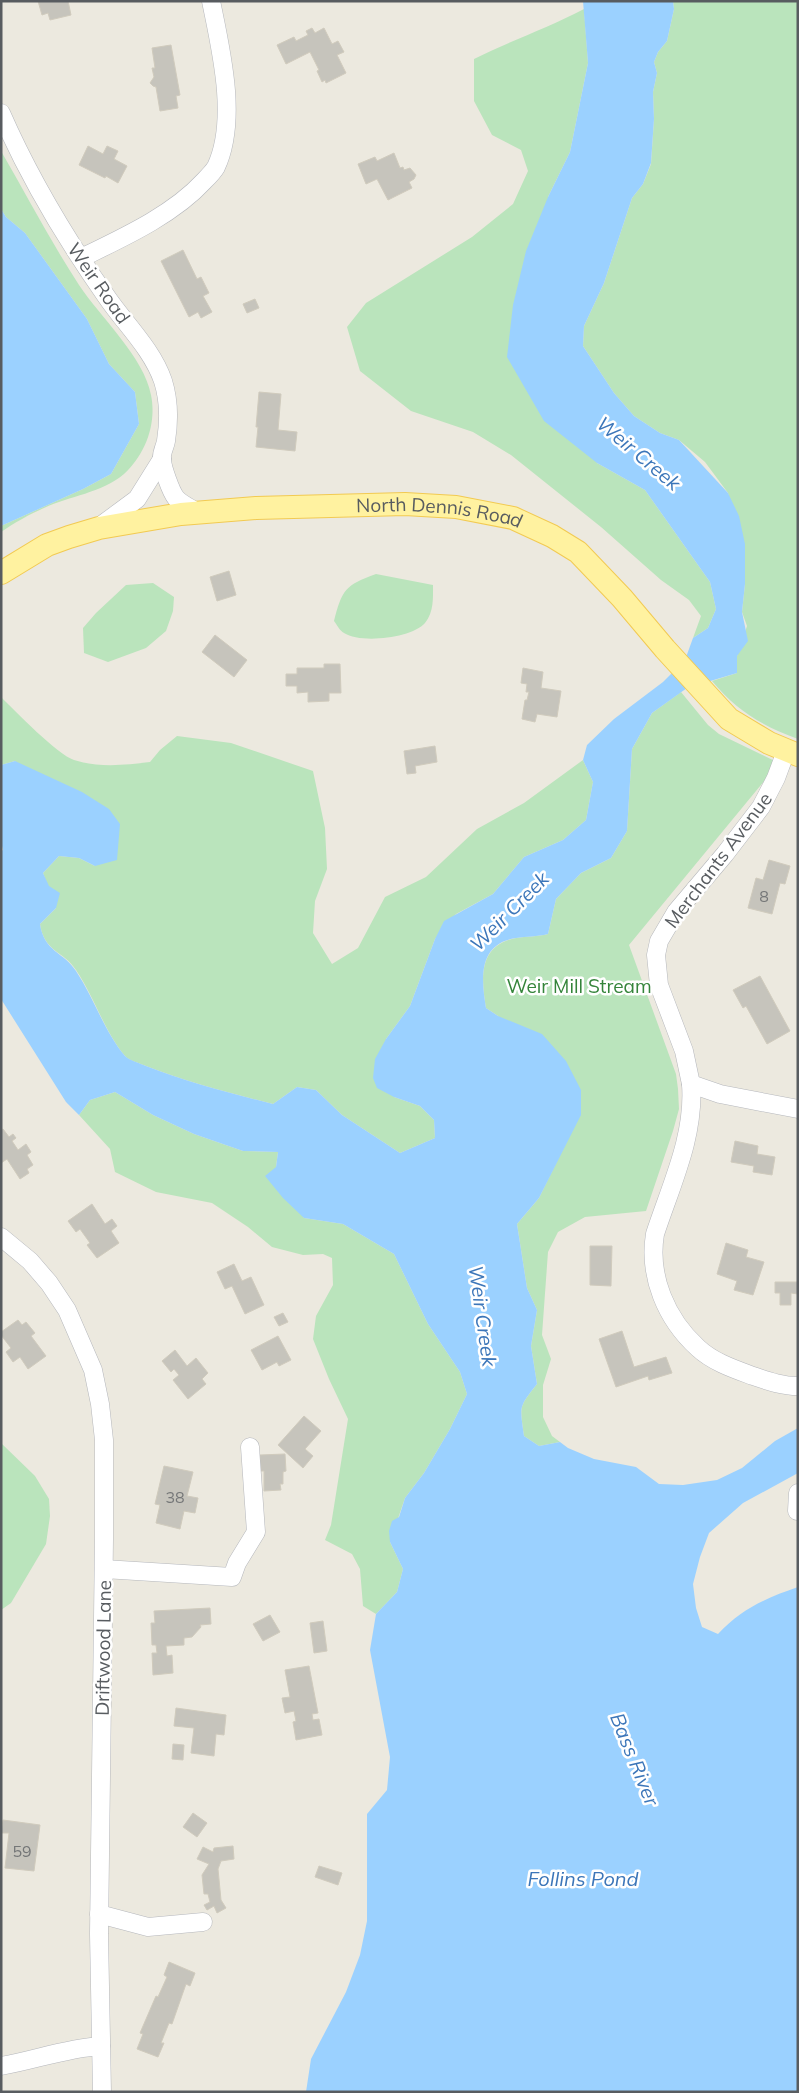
<svg xmlns="http://www.w3.org/2000/svg" width="799" height="2093" viewBox="0 0 799 2093" font-family="Mulish,sans-serif">
	<style>
		.green { fill: #bae4bc }
		.water { fill: #9bd1ff }
		.building { fill: #c6c4bc; stroke: #d0cbbd }
		.lines { fill: none; stroke-linecap: round; stroke-linejoin: round }
		.minor-casing { stroke: #b5b7bc; stroke-width: 19 }
		.major-casing { stroke: #f2ca52; stroke-width: 24 }
		.minor { stroke: #fff; stroke-width: 18 }
		.major { stroke: #fff2a0; stroke-width: 22 }
		.labels { text-anchor: middle; dominant-baseline: central; stroke-width: 5; stroke-linejoin: round; paint-order: stroke }
		.number-label { font-size: 16px; fill: #747677 }
		.street-label { font-size: 19px; fill: #585c60; stroke: #fff }
		.park-label { font-size: 19px; fill: #34843a; stroke: #fff }
		.water-label { font-size: 20px; font-style: italic; fill: #3c76b9; stroke: #fff }
	</style>
	<rect width="100%" height="100%" fill="#ece9df"/>
	<!-- green -->
	<g class="green">
		<path d="M673,1H798V739C762,726 736,710 712,681L737,673V656L747,626L742,612L745,584L728,493L705,462L679,440L660,433L634,416L614,393L583,346L584,326L604,283L632,198L643,184L651,164L654,119L653,92L657,73L654,62L658,52L667,41L674,9Z"/>
		<path d="M584,9L588,63L570,152L548,197L597,463L645,490L710,582L716,609L708,628L693,638L701,616L689,600L661,580L601,527L511,455L473,432L411,411L360,371L347,327L366,303L472,237L513,204L528,171L521,150L492,135L474,101V59C510,41 548,28 584,9Z"/>
		<path d="M1,151C27,196 51,242 79,285C101,318 144,357 151,395C157,424 145,455 124,474C101,493 70,496 44,508C30,514 14,523 1,532V526L83,489L111,474L139,424L135,392L109,364L87,319L25,233L6,217L1,209Z"/>
		<path d="M376,574L433,585C433,598 434,612 425,623C412,638 361,644 344,633C340,631 337,625 334,621C342,590 345,585 376,574Z"/>
		<polygon points="153,583 174,597 173,611 166,631 146,648 108,662 84,653 83,628 96,613 126,585"/>
		<path d="M681,692L708,725L719,734L779,763L629,945L676,1074L678,1089L679,1109L673,1131L646,1211L585,1217L558,1232L548,1252L542,1335L551,1359L543,1385V1417L552,1436L560,1442L539,1446L524,1436C520,1406 518,1408 537,1384L531,1346L537,1310L527,1288L517,1224L539,1198L564,1147L498,1016L486,1008C481,978 478,945 516,938C527,936 537,937 548,934L556,899L581,873L611,858L627,831L632,749L652,713Z"/>
		<path d="M1,697C15,711 58,755 74,760C100,768 124,765 150,762L160,750L177,736L231,743L313,771L325,828L327,869L315,901L313,933L332,964L358,948L385,897L426,877L477,829L524,803L583,760L593,782L586,820L563,840L524,857L493,894L456,914L435,939L410,1006L386,1039L394,1097L420,1106L434,1120L435,1138L400,1153L342,1115L316,1090L297,1087L273,1104C230,1093 187,1082 146,1066C140,1063 129,1061 125,1056C104,1031 95,998 76,970C64,951 44,952 40,924L56,908L43,873L59,856L79,858L95,866L15,761L1,765Z"/>
		<polygon points="115,1092 153,1115 194,1134 243,1151 278,1152 276,1167 304,1218 343,1224 394,1254 428,1324 460,1372 467,1394 450,1429 424,1473 405,1498 390,1542 403,1569 397,1592 376,1614 363,1606 360,1569 352,1554 325,1540 331,1525 348,1419 329,1379 313,1339 316,1316 333,1285 332,1258 323,1254 303,1255 272,1247 248,1227 212,1203 156,1192 115,1172 110,1149 79,1115 90,1100"/>
		<polygon points="1,1443 35,1476 49,1499 50,1516 46,1544 11,1603 1,1610"/>
	</g>
	<!-- water -->
	<g class="water">
		<path d="M583,1H673L674,9L667,41L658,52L654,62L657,73L653,92L654,119L651,163L643,184L632,198L604,283L584,326L583,346L614,393L634,416L660,433L679,440L728,493L739,516L745,544V584L742,612L748,641L737,656V673L687,688L652,713L632,749L627,831L611,858L581,873L556,899L548,934C537,937 527,936 516,938C478,944 481,978 486,1008L498,1016L542,1034L566,1061L581,1090V1115L539,1198L517,1224L527,1288L537,1310L531,1346L537,1384C518,1408 520,1406 524,1436L539,1446L560,1442L568,1448L594,1459L636,1467L659,1484L683,1485L717,1480L742,1468L775,1441L798,1428V1473L743,1503L709,1533L700,1557L693,1584L696,1608L702,1627L718,1634C741,1609 766,1598 798,1587V2092H306L311,2059L346,1992L360,1955L367,1921V1814L387,1790L390,1757L370,1650L376,1614L397,1592L403,1569L390,1542L389,1531L392,1521L399,1517L405,1498L424,1473L450,1429L467,1394L460,1372L428,1324L394,1254L343,1224L304,1218L283,1198L265,1176L276,1167L278,1152L243,1151L194,1134L153,1115L115,1092L90,1100L79,1115L66,1102L1,999V851L3,850L1,842V765L15,761L82,792L109,809L120,824L117,860L95,866L79,858L59,856L43,873L49,886L60,893L56,908L40,924C44,952 64,952 76,971C94,998 104,1031 125,1056C130,1061 140,1063 146,1066C187,1082 230,1093 273,1104L297,1087L316,1090L342,1115L400,1153L435,1138L434,1120L420,1106L394,1097L377,1088L373,1078L375,1059L386,1039L410,1006L435,939L444,921L493,894L524,857L563,840L586,820L593,782L583,760L587,745L614,719L663,682L685,660L693,638L708,628L716,609L710,582L645,490L597,463L544,421L507,357L513,305L526,251L548,197L570,152L588,63Z"/>
		<polygon points="1,209 6,217 25,233 87,319 109,364 135,392 139,424 111,474 83,489 1,526"/>
	</g>
	<!-- building -->
	<g class="building">
		<polygon points="38,1 68,1 71,15 50,20 48,13 42,15"/>
		<polygon points="312,28 315,33 324,28 332,44 338,41 344,52 337,55 346,73 326,83 325,80 322,82 317,71 319,70 310,52 286,64 277,45 294,37 296,41 308,35 306,31"/>
		<polygon points="171,45 180,95 176,96 178,108 160,111 156,87 153,86 150,83 154,77 152,68 155,68 152,48"/>
		<polygon points="88,146 103,154 107,146 118,151 114,159 127,166 118,183 106,176 105,178 79,165"/>
		<polygon points="394,153 400,168 403,167 404,170 410,168 416,175 414,179 409,182 412,188 388,200 377,179 366,184 358,164 375,157 377,161"/>
		<polygon points="183,250 197,279 201,277 209,293 203,296 212,312 201,318 198,312 189,317 161,261"/>
		<polygon points="255,299 259,308 247,313 243,304"/>
		<polygon points="259,392 281,394 278,430 297,432 295,451 256,447 258,427 256,427"/>
		<polygon points="229,571 236,595 217,601 210,577"/>
		<polygon points="215,635 247,660 234,677 202,652"/>
		<polygon points="324,664 340,664 341,693 329,693 329,701 308,702 308,692 297,693 297,686 286,686 286,674 297,674 297,668 324,668"/>
		<polygon points="523,668 543,672 541,688 561,691 557,717 537,714 535,722 522,719 525,700 527,700 529,692 526,692 527,684 521,683"/>
		<polygon points="435,746 437,762 415,766 416,773 407,774 404,751"/>
		<polygon points="769,860 790,866 785,884 780,883 772,914 748,908 756,878 763,880"/>
		<polygon points="760,976 790,1031 767,1044 746,1006 743,1008 733,990"/>
		<polygon points="3,1129 9,1137 13,1134 16,1138 12,1141 18,1150 26,1144 31,1152 27,1155 33,1165 27,1169 29,1173 20,1179 7,1159 1,1163 1,1130"/>
		<polygon points="735,1141 758,1146 757,1154 775,1157 772,1175 753,1172 754,1166 731,1162"/>
		<polygon points="92,1204 105,1224 112,1219 117,1226 111,1231 119,1243 97,1258 87,1245 90,1243 80,1229 76,1232 68,1221"/>
		<polygon points="726,1243 748,1250 746,1257 764,1262 753,1295 734,1290 737,1281 717,1274"/>
		<polygon points="590,1246 612,1246 611,1286 590,1285"/>
		<polygon points="234,1264 242,1281 251,1277 264,1305 245,1314 232,1286 225,1289 217,1272"/>
		<polygon points="775,1282 798,1282 798,1294 791,1293 791,1305 780,1305 780,1293 775,1293"/>
		<polygon points="283,1313 288,1322 279,1326 274,1317"/>
		<polygon points="18,1320 22,1325 26,1322 35,1333 31,1336 46,1356 28,1369 20,1357 13,1362 6,1352 11,1348 1,1335 1,1332"/>
		<polygon points="622,1331 634,1367 666,1357 672,1373 649,1380 648,1376 616,1387 599,1339"/>
		<polygon points="278,1336 291,1360 279,1366 277,1362 262,1370 251,1350"/>
		<polygon points="175,1350 187,1366 196,1358 208,1373 202,1379 206,1384 188,1399 173,1380 179,1375 174,1369 171,1372 162,1361"/>
		<polygon points="304,1416 321,1431 305,1449 313,1456 303,1468 278,1445"/>
		<polygon points="285,1454 286,1471 283,1472 283,1484 280,1484 281,1490 264,1491 264,1471 261,1471 260,1455"/>
		<polygon points="164,1466 193,1472 187,1496 198,1498 195,1513 184,1511 180,1529 156,1523 160,1505 155,1504"/>
		<polygon points="210,1608 211,1624 200,1625 201,1627 192,1637 184,1638 184,1645 166,1646 167,1656 172,1655 173,1673 153,1675 152,1653 157,1653 156,1645 152,1645 151,1623 155,1623 154,1611"/>
		<polygon points="270,1615 280,1632 263,1641 253,1624"/>
		<polygon points="323,1621 327,1651 314,1653 310,1623"/>
		<polygon points="309,1666 318,1713 312,1714 313,1720 319,1719 322,1735 296,1740 293,1722 296,1721 294,1711 285,1713 282,1698 290,1697 285,1670"/>
		<polygon points="176,1708 226,1715 224,1735 216,1734 214,1756 191,1753 194,1728 174,1726"/>
		<polygon points="173,1744 184,1745 183,1760 172,1759"/>
		<polygon points="193,1813 207,1823 197,1837 183,1827"/>
		<polygon points="3,1820 40,1825 34,1871 5,1868 9,1833 1,1833"/>
		<polygon points="233,1846 234,1859 221,1861 218,1869 221,1900 226,1908 217,1913 214,1906 207,1910 204,1905 210,1902 208,1894 204,1894 202,1875 209,1864 197,1859 203,1847 213,1852 214,1848"/>
		<polygon points="319,1866 342,1873 338,1885 315,1877"/>
		<polygon points="169,1962 195,1973 190,1986 186,1984 172,2024 169,2023 161,2043 164,2043 158,2057 137,2049 143,2034 140,2033 156,1996 158,1997 167,1977 164,1975"/>
	</g>
	<g class="lines">
		<!-- minor casing -->
		<g class="minor-casing">
			<g id="minor">
				<path d="M1,113C29,177 66,239 106,296C125,324 152,349 163,381C169,400 169,422 166,441C165,447 161,453 162,459C162,467 171,492 176,498C181,504 191,508 198,513"/>
				<path d="M81,258C122,238 173,215 204,181C208,177 213,172 216,167C238,120 221,50 211,1"/>
				<polyline points="99,527 137,499 162,459"/>
				<polyline points="691,1084 684,1051 659,985 656,955 659,941 676,912 725,854 761,807 776,778 786,751"/>
				<path d="M798,1109L720,1094L691,1084C695,1136 671,1185 655,1234C648,1276 666,1319 698,1348C713,1362 734,1369 753,1376C768,1381 782,1386 798,1386"/>
				<polyline points="1,1237 30,1261 49,1283 67,1310 93,1370 100,1404 104,1440 104,1539 99,1934 102,2092"/>
				<polyline points="797,1511 798,1493"/>
				<polyline points="104,1569 232,1577 237,1563 256,1532 250,1447"/>
				<polyline points="99,1914 148,1927 203,1922"/>
				<path d="M1,2066C35,2060 67,2048 101,2046"/>
			</g>
		</g>
		<!-- major casing -->
		<g class="major-casing">
			<g id="major">
				<path id="s1" d="M1,573L47,545L69,537L99,528L181,514L256,508L405,504L456,507L513,518L552,536L578,552L622,598L665,649L729,719L769,743L798,755"/>
			</g>
		</g>
		<!-- minor -->
		<use href="#minor" class="minor"/>
		<!-- major -->
		<use href="#major" class="major"/>
	</g>
	<g class="labels">
		<!-- number labels -->
		<g class="number-label">
			<text x="764" y="896">8</text>
			<text x="175" y="1497">38</text>
			<text x="22" y="1851">59</text>
		</g>
		<!-- street labels -->
		<g class="street-label">
			<text transform="translate(99 283) rotate(55)">Weir Road</text>
			<text stroke="none"><textPath href="#s1" startOffset="451">North Dennis Road</textPath></text>
			<text transform="translate(718 860) rotate(-53)">Merchants Avenue</text>
			<text transform="translate(103 1648) rotate(-89)">Driftwood Lane</text>
		</g>
		<!-- park labels -->
		<g class="park-label">
			<text x="579" y="986">Weir Mill Stream</text>
		</g>
		<!-- water labels -->
		<g class="water-label">
			<text transform="translate(639 453) rotate(40)">Weir Creek</text>
			<text transform="translate(509 911) rotate(-45)">Weir Creek</text>
			<text transform="translate(483 1316) rotate(82)">Weir Creek</text>
			<text transform="translate(635 1759) rotate(68)">Bass River</text>
			<text x="583" y="1878">Follins Pond</text>
		</g>
	</g>
	<!-- border -->
	<rect width="799" height="2093" fill="none" stroke="#585c60" stroke-width="5"/>
</svg>
